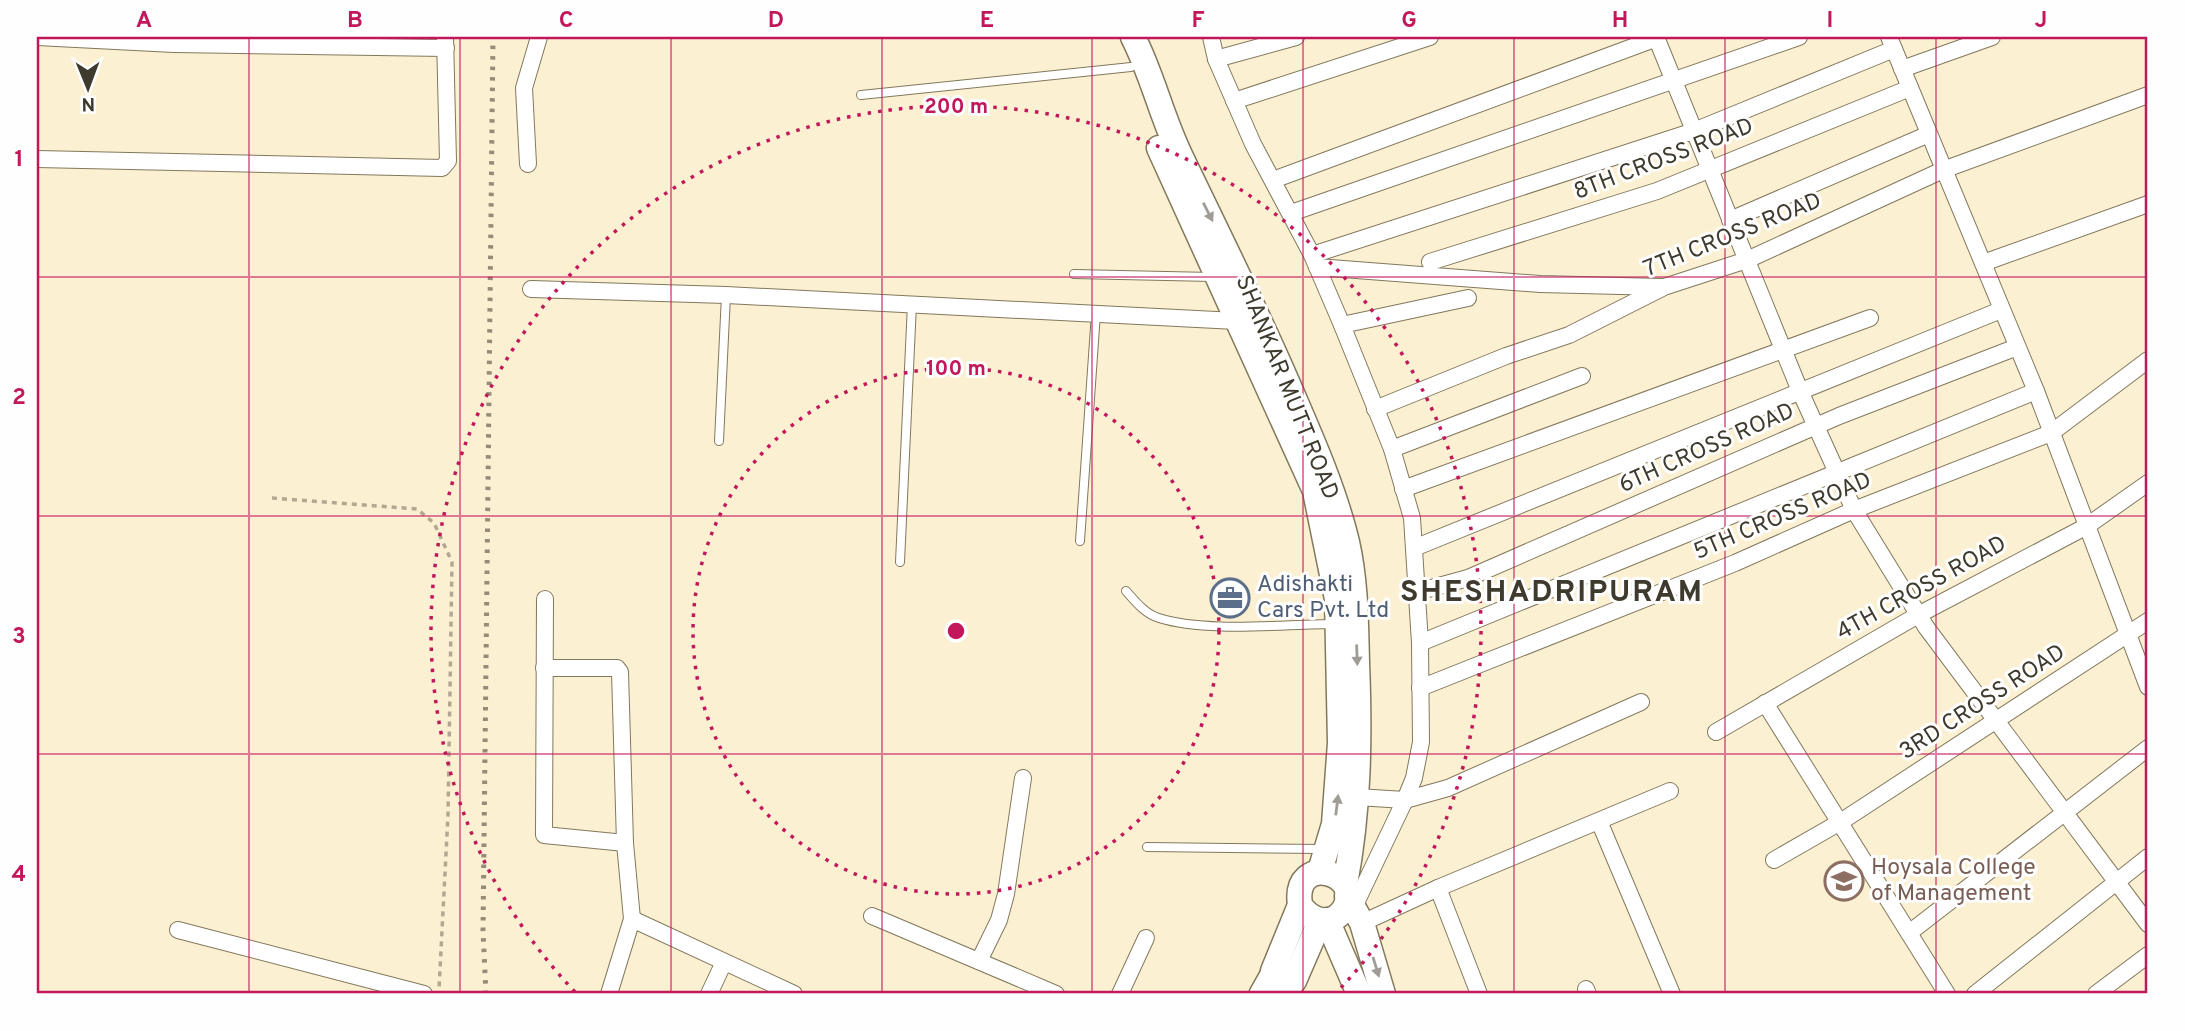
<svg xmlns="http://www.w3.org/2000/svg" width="2185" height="1031" viewBox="0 0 2185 1031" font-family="Overpass,sans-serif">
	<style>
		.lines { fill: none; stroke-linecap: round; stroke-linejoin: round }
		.lane-casing { stroke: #82785c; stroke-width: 10 }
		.street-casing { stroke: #82785c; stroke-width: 18 }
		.secondary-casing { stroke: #82785c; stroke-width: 24 }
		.primary-casing { stroke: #82785c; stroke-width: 27 }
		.path { stroke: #b1a891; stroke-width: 3.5; stroke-dasharray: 5 5; stroke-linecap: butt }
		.lane { stroke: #fff; stroke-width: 8 }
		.street { stroke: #fff; stroke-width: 16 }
		.secondary { stroke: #fff; stroke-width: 21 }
		.primary { stroke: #fff; stroke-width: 24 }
		.rail { stroke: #948c78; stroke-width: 5; stroke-dasharray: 3.5 7; stroke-linecap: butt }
		.oneway { fill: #9f9c96 }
		.grid { fill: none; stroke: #c2185b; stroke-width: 2; stroke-opacity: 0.55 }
		.ring { fill: none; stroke: #c2185b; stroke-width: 3.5; stroke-dasharray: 3.5 7 }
		.labels { text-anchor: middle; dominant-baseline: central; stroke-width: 6; stroke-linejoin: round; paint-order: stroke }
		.street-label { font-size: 23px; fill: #3f3a2e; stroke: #fefefe }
		.service-label { font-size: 23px; fill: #4e5e75; stroke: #fefefe; text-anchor: start }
		.education-label { font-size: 23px; fill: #785e54; stroke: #fefefe; text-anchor: start }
		.district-label { font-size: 30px; font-weight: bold; letter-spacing: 2px; fill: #3f3a2e; stroke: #fefefe }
		.centre { fill: #c2185b; stroke: #fefefe; stroke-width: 3.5 }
		.ring-label { font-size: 21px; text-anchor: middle; font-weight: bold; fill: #c2185b; stroke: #fefefe; stroke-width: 6; stroke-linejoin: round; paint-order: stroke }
		.neatline { fill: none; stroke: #c2185b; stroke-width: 2.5 }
		.grid-label { font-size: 23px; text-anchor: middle; font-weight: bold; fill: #c2185b }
	</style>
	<rect width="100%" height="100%" fill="#fcf0d2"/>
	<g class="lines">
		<!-- lane casing -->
		<g class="lane-casing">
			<g id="lane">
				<polyline points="861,95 1131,67"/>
				<polyline points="1074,274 1212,277"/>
				<polyline points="719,441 726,295"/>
				<polyline points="1080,541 1096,313"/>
				<polyline points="900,562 912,304"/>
				<path d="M1126,591C1135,601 1145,614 1159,618C1207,633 1283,624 1335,624"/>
				<polyline points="1147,847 1323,849"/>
			</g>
		</g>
		<!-- street casing -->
		<g class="street-casing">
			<g id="street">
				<polyline points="37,37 174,44 446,48"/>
				<polyline points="1211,37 1216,59 1253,144 1312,255 1342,325 1392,449 1412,518 1420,643 1421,742 1414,778 1405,800 1354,907"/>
				<polyline points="1656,37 1800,391 1854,510 1926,627 2148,924"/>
				<polyline points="1889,37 2036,391 2148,687"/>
				<polyline points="1216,59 1296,37"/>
				<polyline points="1902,69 1992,37"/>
				<polyline points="1234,101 1430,37"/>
				<polyline points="37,159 442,168 448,161 445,37"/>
				<polyline points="528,164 524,88 539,37"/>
				<polyline points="1273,180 1657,38"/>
				<polyline points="1291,213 1799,37"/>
				<polyline points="1730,220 1929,134"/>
				<polyline points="1312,255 1694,131 1894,49"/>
				<polyline points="1430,262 1657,191 1910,88"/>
				<polyline points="1983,263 2148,204"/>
				<polyline points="1317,267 1540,284 1661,287"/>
				<polyline points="531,289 726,295 1236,321"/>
				<polyline points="1342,325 1468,298"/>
				<polyline points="1375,409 1506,356 1569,335 1664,287 1747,260 1943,170 2148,95"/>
				<polyline points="1392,449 1582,376"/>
				<polyline points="1403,489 1870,318"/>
				<polyline points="1414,548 2001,310"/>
				<polyline points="1417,592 1468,578 1839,416 2017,347"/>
				<polyline points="545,599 544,835 625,843"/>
				<polyline points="1420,643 2036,391"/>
				<polyline points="544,668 617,668 620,672 625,843 632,919 609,994"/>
				<polyline points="1420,688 1735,563 1854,510 2051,433 2148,360"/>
				<polyline points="1765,703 1947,994"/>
				<polyline points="1716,732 1918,615 2087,526 2148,483"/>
				<polyline points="1357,797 1405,800 1448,788 1641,702"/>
				<polyline points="1599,821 1672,994"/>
				<polyline points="1774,860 1842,821 2148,621"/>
				<polyline points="1438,888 1479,994"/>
				<polyline points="872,916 1056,994"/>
				<polyline points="632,919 794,994"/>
				<polyline points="1362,923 1438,888 1670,791"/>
				<polyline points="178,930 424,994"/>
				<polyline points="1909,933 2148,748"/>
				<polyline points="979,961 999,920 1006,894 1023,778"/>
				<polyline points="1586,989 1588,994"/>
				<polyline points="709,994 724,962"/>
				<polyline points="1120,994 1146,938"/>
				<polyline points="1975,994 2148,857"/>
				<polyline points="2096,994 2148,955"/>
			</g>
		</g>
		<!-- secondary casing -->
		<g class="secondary-casing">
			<polyline id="secondary" points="1260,994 1273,971"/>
		</g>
		<!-- primary casing -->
		<g class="primary-casing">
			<g id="primary">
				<path d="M1133,37C1153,76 1162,119 1182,159C1218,234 1255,308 1288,384C1310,435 1334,488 1347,542C1356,582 1356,623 1357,663C1360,738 1359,811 1345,884"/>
				<polyline points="1159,148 1315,491 1337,599 1340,743 1334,824 1320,871"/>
				<polyline points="1347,896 1362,923 1383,994"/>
				<polyline points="1327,920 1359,994"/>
				<path d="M1277,991L1273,971L1300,905C1292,851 1366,873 1344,909C1331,929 1310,920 1300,905"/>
				<polyline points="1276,994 1294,981 1320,921"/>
			</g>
		</g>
		<!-- path -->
		<polyline class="path" points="272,498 417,509 434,523 452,562 448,815 439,989"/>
		<!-- lane -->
		<use href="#lane" class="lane"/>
		<!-- street -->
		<use href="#street" class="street"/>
		<!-- secondary -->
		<use href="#secondary" class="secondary"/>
		<!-- primary -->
		<use href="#primary" class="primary"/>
		<!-- rail -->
		<polyline class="rail" points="486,994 483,931 493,37"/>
	</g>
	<!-- one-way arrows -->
	<defs><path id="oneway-solid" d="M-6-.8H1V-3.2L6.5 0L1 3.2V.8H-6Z" transform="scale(1.75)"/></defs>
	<g class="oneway">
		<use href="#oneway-solid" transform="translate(1208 212) rotate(63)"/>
		<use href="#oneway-solid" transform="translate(1357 655) rotate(88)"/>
		<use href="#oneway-solid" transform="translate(1337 805) rotate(-83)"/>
		<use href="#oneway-solid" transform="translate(1376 967) rotate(73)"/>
	</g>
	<!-- grid -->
	<path class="grid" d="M249,37V994M460,37V994M671,37V994M882,37V994M1092,37V994M1303,37V994M1514,37V994M1725,37V994M1936,37V994M37,277H2148M37,516H2148M37,754H2148"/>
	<!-- distance rings -->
	<g class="ring">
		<circle cx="956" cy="631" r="263"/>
		<path d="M575 992A525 525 0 1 1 1337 992"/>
	</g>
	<!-- icons -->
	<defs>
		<g id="office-ring" transform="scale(2.0125)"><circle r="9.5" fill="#fefefe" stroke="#5c6f8a" stroke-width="1.5"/><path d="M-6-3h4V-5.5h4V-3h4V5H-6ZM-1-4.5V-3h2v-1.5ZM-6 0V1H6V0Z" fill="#5c6f8a"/></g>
		<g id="university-ring" transform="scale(2.0125)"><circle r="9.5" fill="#fefefe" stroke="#8d6e63" stroke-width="1.5"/><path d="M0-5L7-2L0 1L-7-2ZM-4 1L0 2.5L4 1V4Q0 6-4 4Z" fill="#8d6e63"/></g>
	</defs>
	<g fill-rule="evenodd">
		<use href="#office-ring" x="1230" y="598"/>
		<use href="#university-ring" x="1844" y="881"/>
	</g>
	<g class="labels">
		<!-- street labels -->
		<g class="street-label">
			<text transform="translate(1664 160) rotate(-21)">8TH CROSS ROAD</text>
			<text transform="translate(1733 236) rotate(-22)">7TH CROSS ROAD</text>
			<text transform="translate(1286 388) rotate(68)">SHANKAR MUTT ROAD</text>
			<text transform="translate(1707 449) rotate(-24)">6TH CROSS ROAD</text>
			<text transform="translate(1783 517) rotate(-23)">5TH CROSS ROAD</text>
			<text transform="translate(1922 589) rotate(-29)">4TH CROSS ROAD</text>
			<text transform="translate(1983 703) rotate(-33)">3RD CROSS ROAD</text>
		</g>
		<!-- service labels -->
		<g class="service-label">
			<text x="1257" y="585">Adishakti<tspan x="1257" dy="26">Cars Pvt. Ltd</tspan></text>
		</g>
		<!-- education labels -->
		<g class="education-label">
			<text x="1871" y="868">Hoysala College<tspan x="1871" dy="26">of Management</tspan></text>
		</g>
		<!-- district labels -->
		<g class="district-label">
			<text x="1552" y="593">SHESHADRIPURAM</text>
		</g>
	</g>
	<circle cx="956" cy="631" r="10" class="centre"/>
	<g class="ring-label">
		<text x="956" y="113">200 m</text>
		<text x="956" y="375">100 m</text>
	</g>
	<!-- border -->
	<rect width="2185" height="1031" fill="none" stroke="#fefefe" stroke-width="77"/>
	<!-- north arrow -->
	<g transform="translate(88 88) rotate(179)" stroke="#fefefe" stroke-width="5" paint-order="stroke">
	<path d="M0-5L12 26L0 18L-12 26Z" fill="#3f3a2e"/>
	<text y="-10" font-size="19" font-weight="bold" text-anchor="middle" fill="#3f3a2e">N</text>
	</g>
	<rect x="38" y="38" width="2108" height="954" class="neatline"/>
	<g class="grid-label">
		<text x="144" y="27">A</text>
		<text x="355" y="27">B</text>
		<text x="566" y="27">C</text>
		<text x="776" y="27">D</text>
		<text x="987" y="27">E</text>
		<text x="1198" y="27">F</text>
		<text x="1409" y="27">G</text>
		<text x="1620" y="27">H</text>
		<text x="1830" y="27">I</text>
		<text x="2041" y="27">J</text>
		<text x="19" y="166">1</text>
		<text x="19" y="404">2</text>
		<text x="19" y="643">3</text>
		<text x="19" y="881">4</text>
	</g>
</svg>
